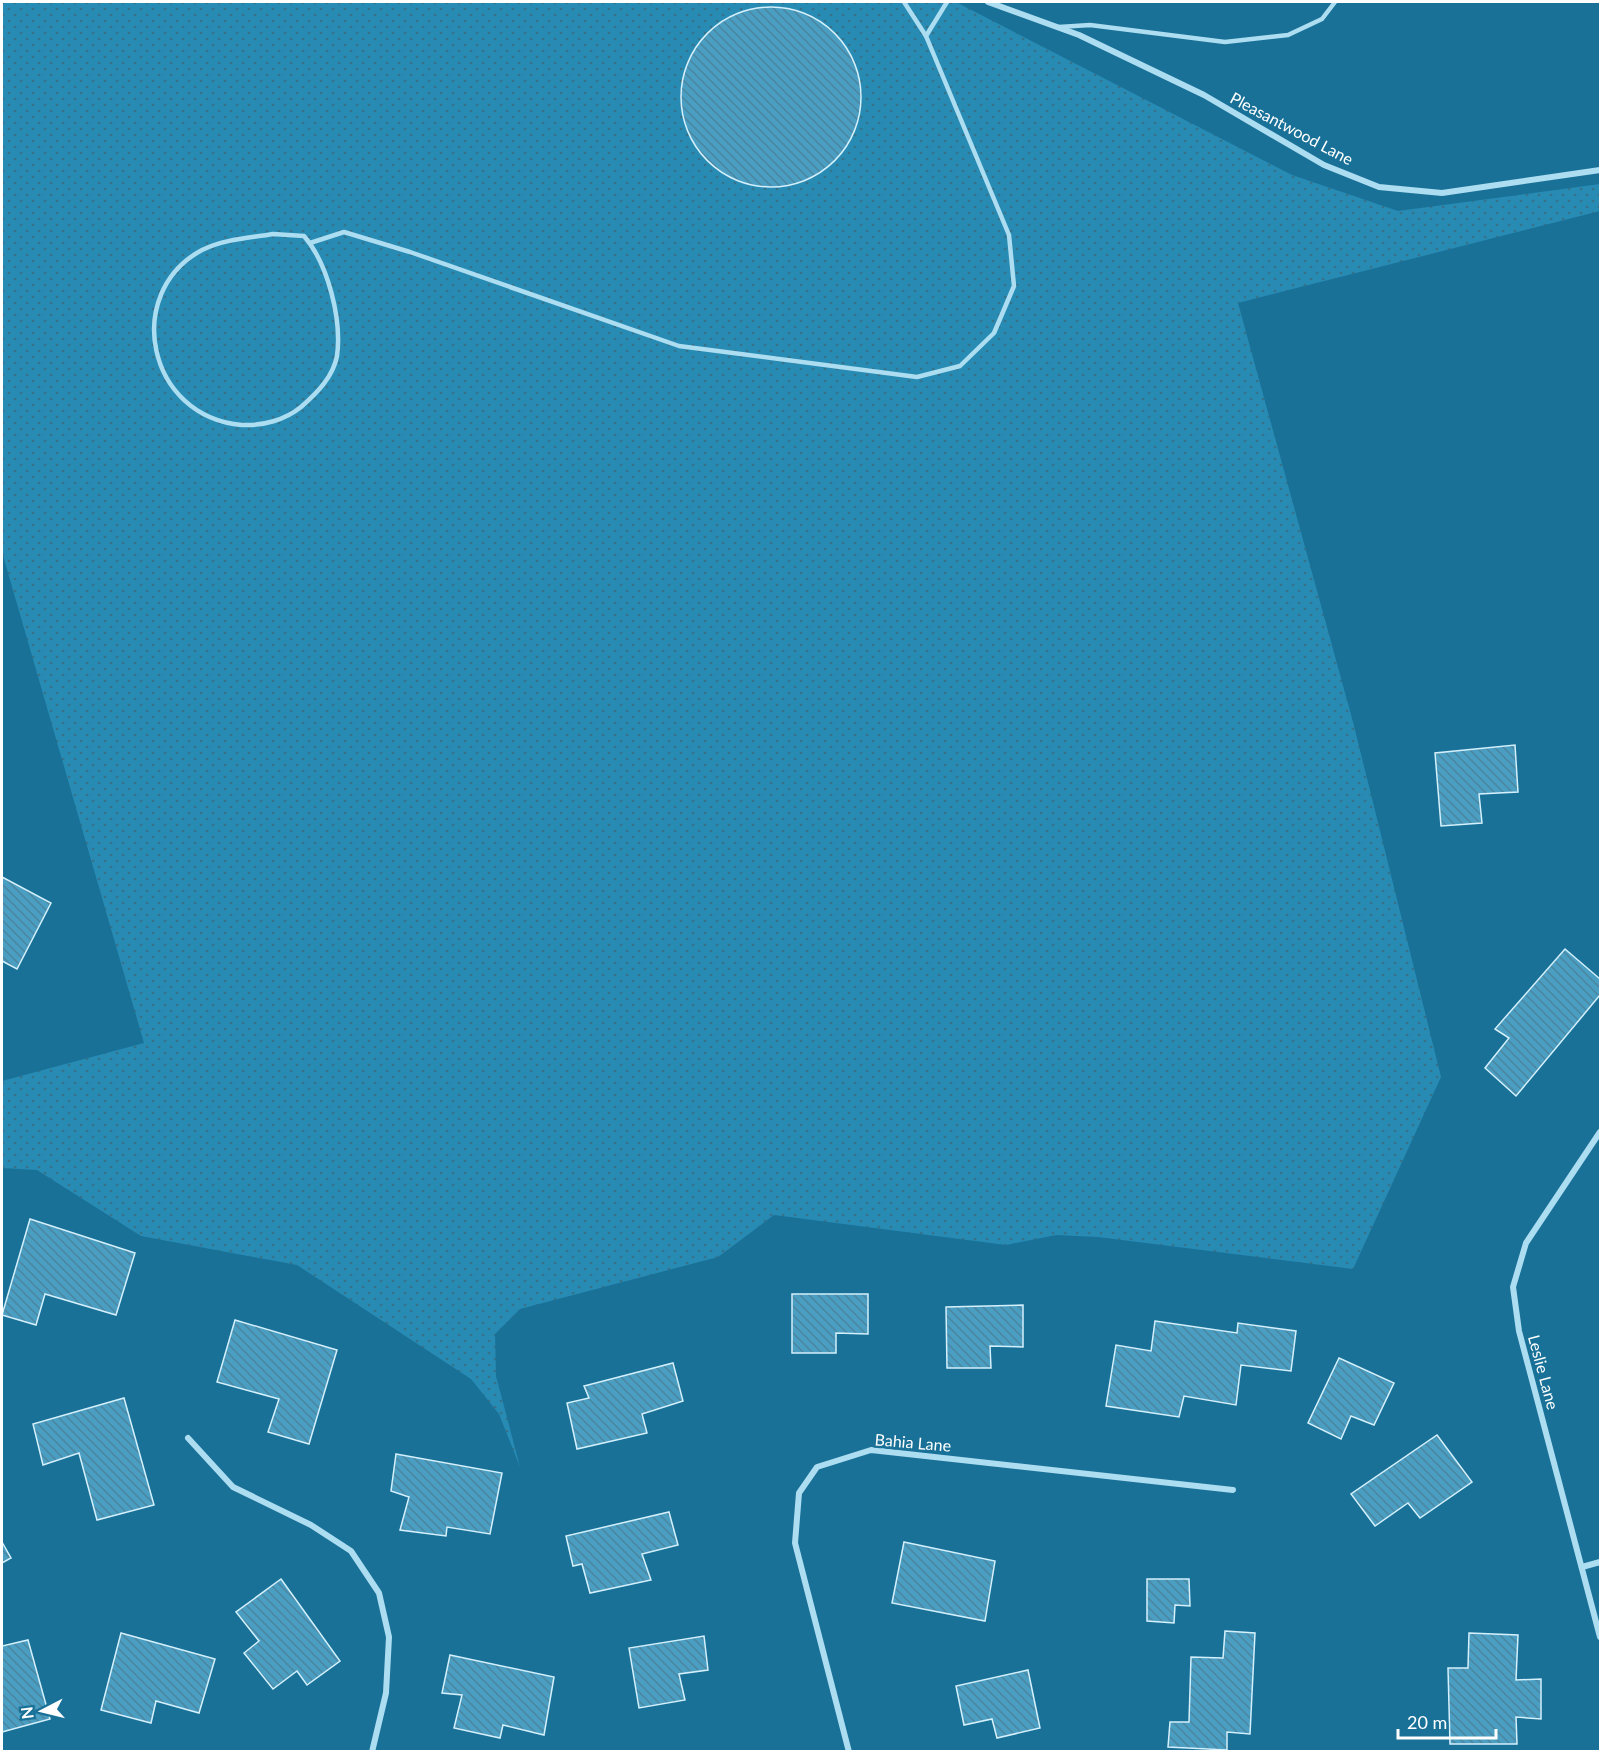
<svg xmlns="http://www.w3.org/2000/svg" width="1602" height="1753" viewBox="0 0 1602 1753" font-family="Lato,sans-serif">
	<style>
		.green { fill: url(#green-dots) }
		.building { fill: url(#building-back-hatch); stroke: #d4f0fc; stroke-width: 1.5 }
		.lines { fill: none; stroke-linecap: round; stroke-linejoin: round }
		.service { stroke: #adddf1; stroke-width: 4.5 }
		.minor { stroke: #adddf1; stroke-width: 6 }
		.labels { text-anchor: middle; dominant-baseline: central; stroke-width: 5; stroke-linejoin: round; paint-order: stroke }
		.street-label { font-size: 16px; fill: #fff; stroke: #197198 }
	</style>
	<defs>
		<pattern id="green-dots" width="8" height="8" patternUnits="userSpaceOnUse" patternTransform="scale(1.5)"><rect width="8" height="8" fill="#288bb4"/><path d="M2 2h.1M6 6h.1" fill="none" stroke="#36728a" stroke-width="1.8" stroke-linecap="round"/></pattern>
		<pattern id="building-back-hatch" width="6" height="6" patternUnits="userSpaceOnUse" patternTransform="scale(1.5)"><rect width="6" height="6" fill="#4a9ec2"/><path d="M-1 5l2 2M0 0l6 6M5-1l2 2" fill="none" stroke="#4b859f"/></pattern>
	</defs>
	<rect width="100%" height="100%" fill="#197198"/>
	<!-- green -->
	<polygon class="green" points="2,2 956,2 1292,175 1398,211 1600,184 1600,211 1238,303 1353,722 1441,1077 1353,1269 1098,1237 1056,1235 1006,1245 774,1215 718,1257 520,1309 495,1334 496,1376 520,1467 499,1414 471,1379 297,1265 141,1236 37,1170 2,1168 2,1081 144,1043 2,552"/>
	<!-- building -->
	<g class="building">
		<circle cx="771" cy="97" r="90"/>
		<polygon points="1515,745 1518,792 1479,794 1482,823 1441,826 1435,753"/>
		<polygon points="2,877 51,903 17,969 2,961"/>
		<polygon points="1565,949 1600,979 1600,995 1516,1096 1485,1068 1509,1038 1495,1029"/>
		<polygon points="30,1219 135,1253 116,1315 45,1294 36,1325 2,1315"/>
		<polygon points="792,1294 868,1294 868,1334 836,1333 836,1353 792,1353"/>
		<polygon points="1023,1305 1023,1347 990,1346 991,1368 947,1368 946,1307"/>
		<polygon points="235,1320 337,1350 309,1444 268,1432 279,1399 217,1382"/>
		<polygon points="1155,1321 1237,1333 1238,1323 1296,1331 1291,1371 1241,1365 1236,1405 1184,1396 1179,1417 1106,1406 1116,1345 1151,1351"/>
		<polygon points="1339,1358 1394,1383 1374,1425 1351,1416 1341,1439 1308,1423"/>
		<polygon points="673,1363 683,1401 642,1414 647,1433 577,1449 567,1403 589,1398 584,1386"/>
		<polygon points="124,1398 154,1505 97,1520 79,1453 43,1465 33,1424"/>
		<polygon points="1437,1435 1472,1482 1420,1518 1408,1503 1375,1526 1351,1494"/>
		<polygon points="396,1454 502,1473 490,1534 447,1527 446,1536 400,1530 409,1497 391,1491"/>
		<polygon points="669,1512 678,1545 642,1554 651,1580 590,1593 582,1564 573,1566 566,1536"/>
		<polygon points="2,1542 11,1558 2,1563"/>
		<polygon points="904,1542 995,1561 985,1621 892,1603"/>
		<polygon points="281,1579 340,1661 307,1685 297,1671 273,1689 244,1653 259,1641 236,1612"/>
		<polygon points="1147,1579 1189,1579 1190,1606 1175,1605 1174,1623 1147,1621"/>
		<polygon points="1225,1631 1255,1633 1250,1734 1227,1732 1227,1750 1168,1747 1170,1722 1189,1722 1191,1657 1223,1658"/>
		<polygon points="121,1633 215,1659 199,1713 156,1701 151,1723 101,1710"/>
		<polygon points="1469,1633 1518,1635 1516,1680 1541,1679 1541,1719 1516,1717 1517,1744 1450,1744 1448,1668 1468,1668"/>
		<polygon points="704,1636 708,1670 679,1674 685,1700 639,1708 629,1648"/>
		<polygon points="28,1640 50,1719 2,1732 2,1646"/>
		<polygon points="450,1655 554,1677 544,1735 503,1725 500,1738 454,1728 462,1695 442,1693"/>
		<polygon points="1028,1670 1040,1728 997,1738 992,1719 964,1725 956,1686"/>
	</g>
	<g class="lines">
		<!-- service -->
		<g class="service">
			<polyline points="1059,27 1090,25 1225,42 1288,35 1322,19 1335,2"/>
			<polyline points="926,36 947,2"/>
			<path d="M273,234L304,236C328,264 342,319 337,356C333,377 317,393 301,407C285,420 263,426 242,425C147,417 122,293 202,250C224,239 250,238 273,234Z"/>
			<polyline points="310,243 344,232 410,252 679,346 917,377 960,366 994,333 1014,286 1009,235 926,36 904,2"/>
		</g>
		<!-- minor -->
		<g class="minor">
			<polyline points="988,2 1079,35 1204,95 1324,165 1379,187 1442,193 1600,170"/>
			<polyline points="1600,1132 1526,1243 1513,1287 1519,1331 1600,1637"/>
			<polyline points="188,1438 233,1487 311,1525 351,1551 379,1593 389,1637 386,1693 372,1752"/>
			<polyline points="1582,1567 1600,1562"/>
			<polyline points="849,1752 795,1543 799,1493 817,1467 871,1450 1233,1490"/>
		</g>
	</g>
	<g class="labels">
		<!-- street labels -->
		<g class="street-label">
			<text transform="translate(1292 128) rotate(28)">Pleasantwood Lane</text>
			<text transform="translate(1544 1372) rotate(75)">Leslie Lane</text>
			<text transform="translate(913 1442) rotate(5)">Bahia Lane</text>
		</g>
	</g>
	<!-- border -->
	<rect width="1602" height="1753" fill="none" stroke="#ffffff" stroke-width="6"/>
	<!-- north arrow -->
	<g transform="translate(42 1711) rotate(263)" stroke="#197198" stroke-width="4.5" paint-order="stroke">
	<path d="M0-4.5L10 22L0 15L-10 22Z" fill="#ffffff"/>
	<text y="-9" font-size="16" font-weight="bold" text-anchor="middle" fill="#ffffff">N</text>
	</g>
	<!-- scale -->
	<path d="M1398 1729v9h98v-9" fill="none" stroke="#ffffff" stroke-width="3"/>
	<text x="1407" y="1729" font-size="18" fill="#ffffff" stroke="#197198" stroke-width="4.5" paint-order="stroke">20 m</text>
</svg>
